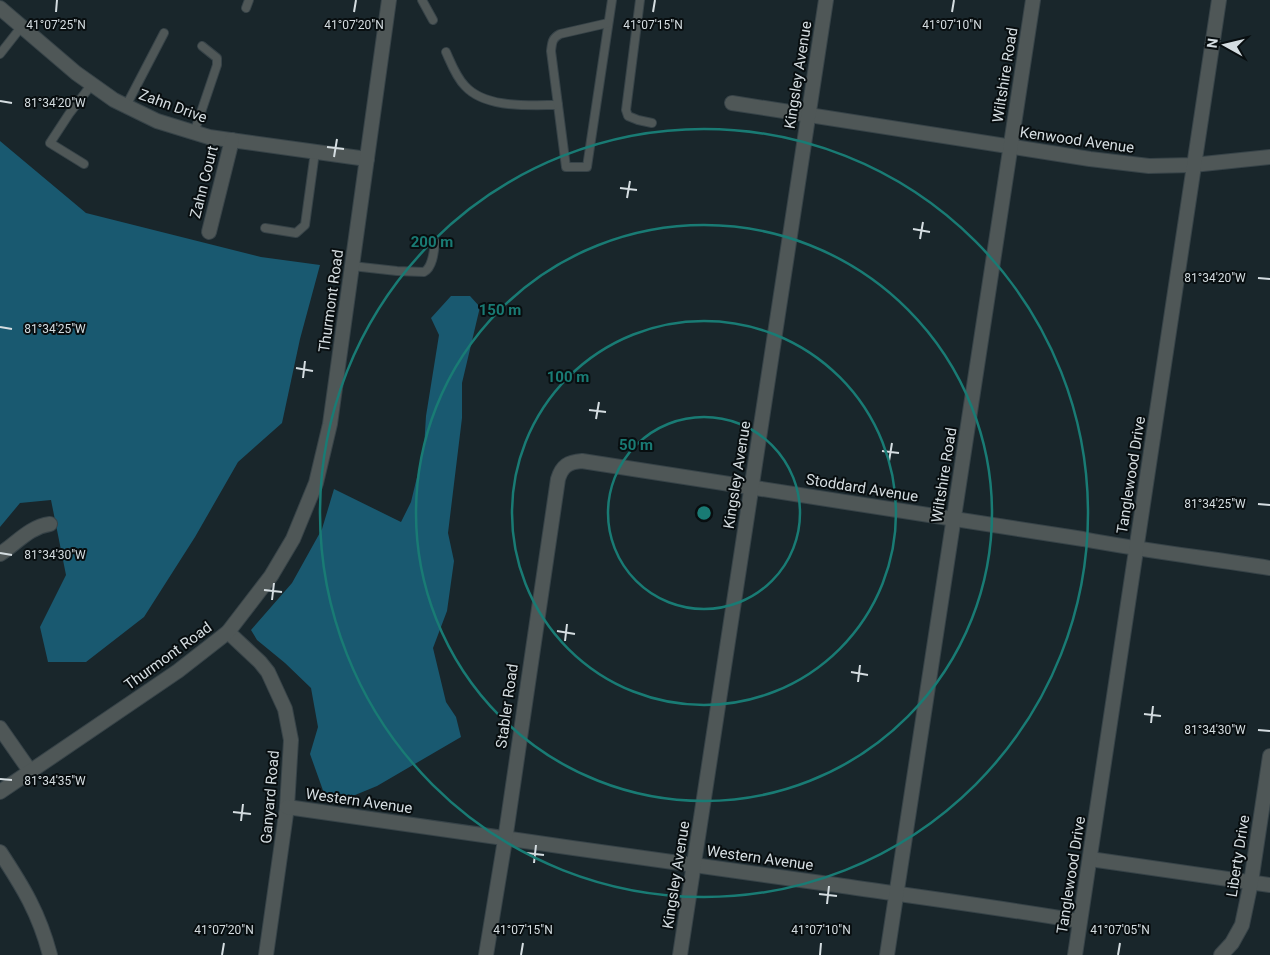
<svg xmlns="http://www.w3.org/2000/svg" width="1270" height="955" viewBox="0 0 1270 955" font-family="Roboto,sans-serif">
	<style>
		.forest { fill: #195970 }
		.lines { fill: none; stroke-linecap: round; stroke-linejoin: round }
		.service-casing { stroke: #374348; stroke-width: 10 }
		.minor-casing { stroke: #374348; stroke-width: 16 }
		.tertiary-casing { stroke: #374348; stroke-width: 16 }
		.service { stroke: #4f5757; stroke-width: 8 }
		.minor { stroke: #4f5757; stroke-width: 14 }
		.tertiary { stroke: #4f5757; stroke-width: 14 }
		.ticks { fill: none; stroke: #d5dde1; stroke-width: 2 }
		.ring { fill: none; stroke: #197b74; stroke-width: 2.5 }
		.labels { text-anchor: middle; dominant-baseline: central; stroke-width: 4; stroke-linejoin: round; paint-order: stroke }
		.street-label { font-size: 15px; fill: #d5dde1; stroke: #080e10 }
		.ticks-label { font-size: 12px; text-anchor: middle; fill: #d5dde1; stroke: #080e10; stroke-width: 4; stroke-linejoin: round; paint-order: stroke }
		.centre { fill: #197b74; stroke: #080e10; stroke-width: 2.5 }
		.ring-label { font-size: 15px; text-anchor: middle; font-weight: bold; fill: #197b74; stroke: #080e10; stroke-width: 4; stroke-linejoin: round; paint-order: stroke }
	</style>
	<rect width="100%" height="100%" fill="#19262b"/>
	<!-- forest -->
	<g class="forest">
		<polygon points="0,141 86,213 261,257 320,265 300,339 282,423 238,462 195,537 144,617 86,662 48,662 40,627 66,575 51,500 20,503 0,527"/>
		<polygon points="451,296 470,296 480,307 462,383 462,418 448,533 454,561 447,611 433,648 446,702 456,717 461,737 377,786 343,800 325,796 310,754 318,727 311,688 285,663 257,640 251,630 292,583 322,529 334,489 401,522 411,502 424,448 426,416 439,335 431,318"/>
	</g>
	<g class="lines">
		<!-- service casing -->
		<g class="service-casing">
			<g id="service">
				<polyline points="422,0 433,20"/>
				<polyline points="640,0 626,110 628,116 638,120 652,123"/>
				<polyline points="246,8 249,0"/>
				<path d="M446,52C451,63 456,77 465,86C486,109 530,105 558,105L566,167H587L612,0"/>
				<polyline points="0,54 22,26"/>
				<path d="M558,105L551,51C552,43 552,38 560,34L608,23"/>
				<polyline points="126,106 164,33"/>
				<polyline points="194,133 217,65 217,58 202,46"/>
				<polyline points="84,164 50,143 69,114 92,84"/>
				<polyline points="265,228 296,233 305,225 315,152"/>
				<path d="M352,266L397,271L424,272C433,267 434,251 435,242"/>
			</g>
		</g>
		<!-- minor casing -->
		<g class="minor-casing">
			<g id="minor">
				<polyline points="0,8 76,73 114,100 157,121 209,137 367,159"/>
				<polyline points="732,103 1090,159 1149,166 1193,165 1270,157"/>
				<polyline points="209,232 232,140"/>
				<path d="M0,554C17,543 29,527 50,524"/>
				<polyline points="228,632 260,662 268,672 285,709 291,740 287,807 266,955"/>
				<polyline points="0,728 30,771"/>
				<path d="M287,807C468,834 648,858 829,884C912,896 996,907 1079,921"/>
				<path d="M0,852C23,887 39,913 50,955"/>
				<polyline points="1090,859 1270,885"/>
				<path d="M486,955L505,840L558,479C562,466 568,462 582,461L1083,539C1145,551 1208,558 1270,568"/>
				<polyline points="680,955 826,0"/>
				<polyline points="887,955 1033,0"/>
				<polyline points="1075,955 1219,0"/>
				<polyline points="1221,955 1232,943 1242,925 1251,882 1270,756"/>
			</g>
		</g>
		<!-- tertiary casing -->
		<g class="tertiary-casing">
			<polyline id="tertiary" points="0,792 178,671 228,632 271,576 293,539 316,483 330,424 389,0"/>
		</g>
		<!-- service -->
		<use href="#service" class="service"/>
		<!-- minor -->
		<use href="#minor" class="minor"/>
		<!-- tertiary -->
		<use href="#tertiary" class="tertiary"/>
	</g>
	<!-- ticks -->
	<path class="ticks" d="M56,12L57,0M354,12L356,0M653,12L655,0M952,12L954,0M0,101L12,103M327,147L344,149M334,157L337,139M620,188L637,190M627,198L630,181M913,229L930,232M920,239L923,222M1258,278L1270,279M0,327L12,329M296,368L313,371M303,378L305,361M589,410L606,412M596,419L599,402M882,451L899,453M889,461L892,443M1258,504L1270,505M0,553L12,555M264,590L282,592M272,600L274,583M557,631L575,634M565,641L567,624M851,672L868,675M858,682L860,665M1144,714L1161,716M1151,723L1153,706M1258,730L1270,731M0,779L12,780M233,812L251,814M241,821L243,804M526,853L544,855M534,863L536,845M819,894L837,896M827,904L829,886M222,955L224,943M521,955L523,943M820,955L821,943M1118,955L1120,943"/>
	<!-- distance rings -->
	<g class="ring">
		<circle cx="704" cy="513" r="96"/>
		<circle cx="704" cy="513" r="192"/>
		<circle cx="704" cy="513" r="288"/>
		<circle cx="704" cy="513" r="384"/>
	</g>
	<g class="labels">
		<!-- street labels -->
		<g class="street-label">
			<text transform="translate(798 75) rotate(-81)">Kingsley Avenue</text>
			<text transform="translate(1005 75) rotate(-81)">Wiltshire Road</text>
			<text transform="translate(173 106) rotate(20)">Zahn Drive</text>
			<text transform="translate(1077 140) rotate(8)">Kenwood Avenue</text>
			<text transform="translate(204 182) rotate(-76)">Zahn Court</text>
			<text transform="translate(331 301) rotate(-82)">Thurmont Road</text>
			<text transform="translate(737 475) rotate(-81)">Kingsley Avenue</text>
			<text transform="translate(944 475) rotate(-81)">Wiltshire Road</text>
			<text transform="translate(1131 475) rotate(-81)">Tanglewood Drive</text>
			<text transform="translate(862 488) rotate(9)">Stoddard Avenue</text>
			<text transform="translate(168 656) rotate(-36)">Thurmont Road</text>
			<text transform="translate(507 706) rotate(-82)">Stabler Road</text>
			<text transform="translate(270 797) rotate(-85)">Ganyard Road</text>
			<text transform="translate(359 801) rotate(8)">Western Avenue</text>
			<text transform="translate(1238 856) rotate(-81)">Liberty Drive</text>
			<text transform="translate(760 858) rotate(8)">Western Avenue</text>
			<text transform="translate(676 875) rotate(-81)">Kingsley Avenue</text>
			<text transform="translate(1071 875) rotate(-81)">Tanglewood Drive</text>
		</g>
	</g>
	<g class="ticks-label">
		<text x="56" y="29">41°07'25"N</text>
		<text x="354" y="29">41°07'20"N</text>
		<text x="653" y="29">41°07'15"N</text>
		<text x="952" y="29">41°07'10"N</text>
		<text x="55" y="107">81°34'20"W</text>
		<text x="1215" y="282">81°34'20"W</text>
		<text x="55" y="333">81°34'25"W</text>
		<text x="1215" y="508">81°34'25"W</text>
		<text x="55" y="559">81°34'30"W</text>
		<text x="1215" y="734">81°34'30"W</text>
		<text x="55" y="785">81°34'35"W</text>
		<text x="224" y="934">41°07'20"N</text>
		<text x="523" y="934">41°07'15"N</text>
		<text x="821" y="934">41°07'10"N</text>
		<text x="1120" y="934">41°07'05"N</text>
	</g>
	<circle cx="704" cy="513" r="8" class="centre"/>
	<g class="ring-label">
		<text x="432" y="247">200 m</text>
		<text x="500" y="315">150 m</text>
		<text x="568" y="382">100 m</text>
		<text x="636" y="450">50 m</text>
	</g>
	<!-- north arrow -->
	<g transform="translate(1225 45) rotate(278)" stroke="#080e10" stroke-width="4" paint-order="stroke">
	<path d="M0-4L9 19L0 12L-9 19Z" fill="#d5dde1"/>
	<text y="-8" font-size="14" font-weight="bold" text-anchor="middle" fill="#d5dde1">N</text>
	</g>
</svg>
